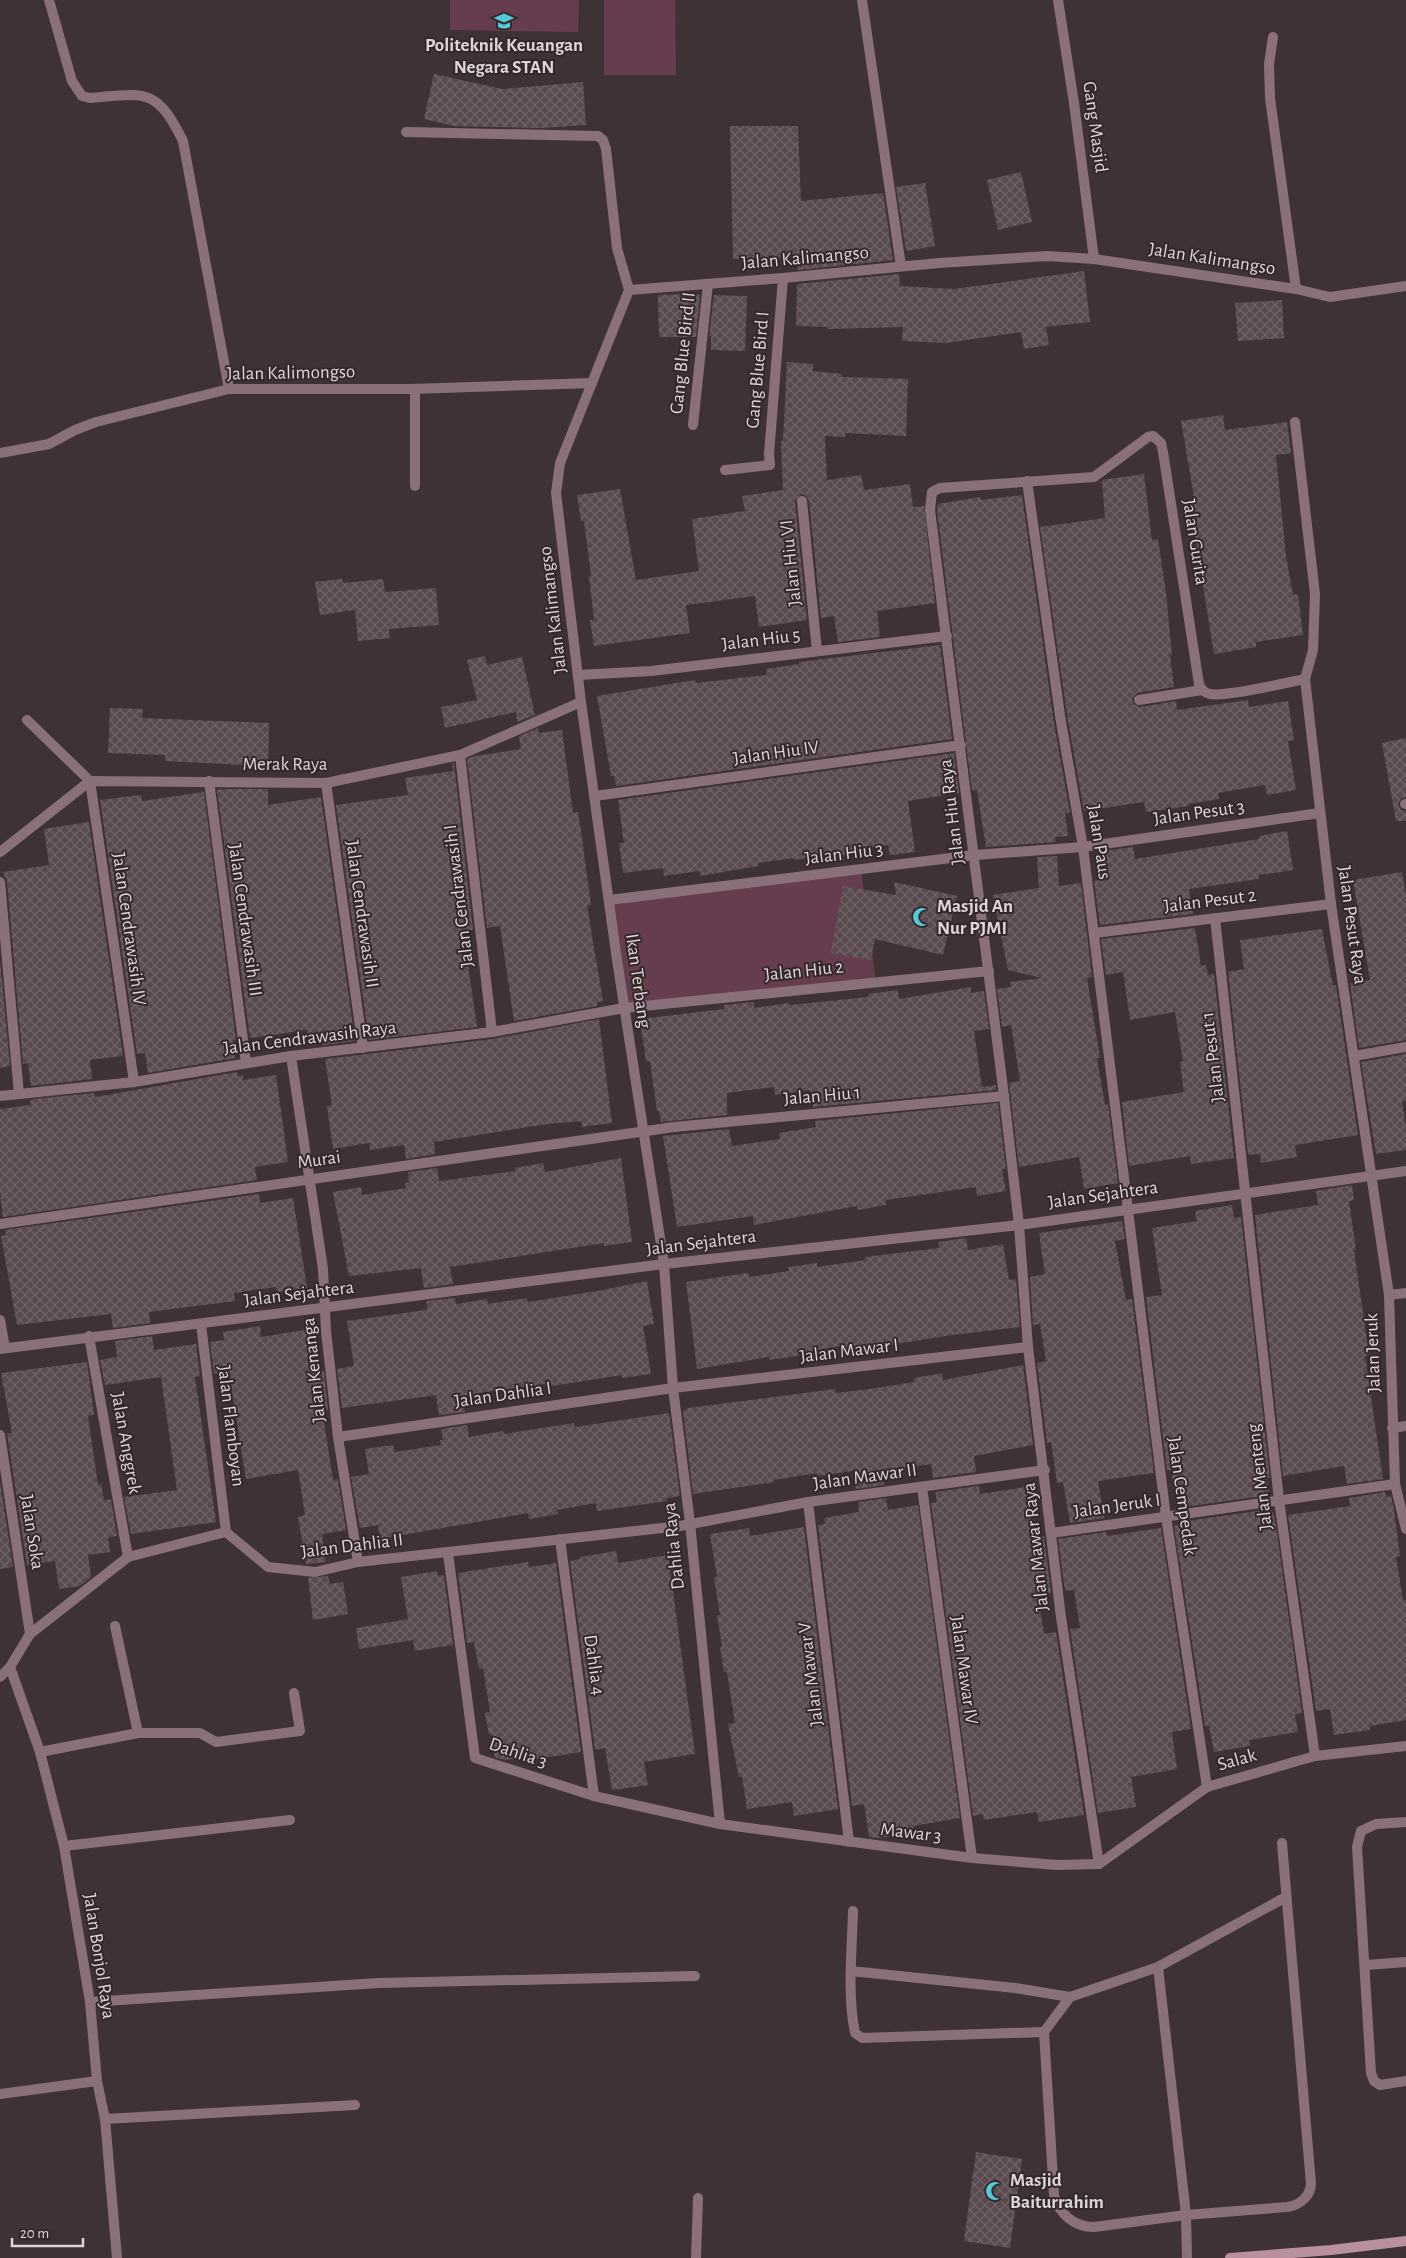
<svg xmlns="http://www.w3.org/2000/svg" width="1406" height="2258" viewBox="0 0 1406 2258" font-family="'Alegreya Sans',sans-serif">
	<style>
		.pitch { fill: #653d4e }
		.building { fill: url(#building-cross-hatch) }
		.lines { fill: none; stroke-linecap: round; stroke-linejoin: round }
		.lane { stroke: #8a707a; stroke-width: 10 }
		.street { stroke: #8a707a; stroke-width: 10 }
		.secondary { stroke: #b990a0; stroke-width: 10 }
		.labels { text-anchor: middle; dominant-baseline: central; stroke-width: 4; stroke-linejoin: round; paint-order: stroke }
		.poi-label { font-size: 19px; font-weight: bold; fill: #ded5d8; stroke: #35282d; text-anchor: start }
		.street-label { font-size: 19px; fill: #ded5d8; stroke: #35282d }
	</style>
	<defs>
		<pattern id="building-cross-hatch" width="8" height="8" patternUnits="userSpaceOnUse" patternTransform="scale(1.25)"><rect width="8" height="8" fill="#584a4f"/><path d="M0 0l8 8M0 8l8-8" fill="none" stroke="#706368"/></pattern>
	</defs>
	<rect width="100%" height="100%" fill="#3f3237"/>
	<!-- pitch -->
	<g class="pitch">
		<polygon points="450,0 579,0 578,32 450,30"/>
		<polygon points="604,0 675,0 676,75 604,75"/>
		<polygon points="861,870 876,981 624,1008 609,900"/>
	</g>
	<!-- building -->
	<g class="building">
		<polygon points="434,74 502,89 583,82 586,125 542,128 454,126 424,119"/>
		<polygon points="730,126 798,126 801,201 883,193 893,260 798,270 798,258 733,259"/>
		<polygon points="1021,172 1032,222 998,230 987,180"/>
		<polygon points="925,183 935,246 906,251 896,187"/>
		<polygon points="1084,271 1090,322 1046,327 1049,345 1024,349 1021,332 946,343 902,341 903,327 828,329 828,327 796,326 797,284 899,274 900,286 954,289"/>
		<polygon points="690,294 700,294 696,337 659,337 658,295"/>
		<polygon points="714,295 747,296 745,351 711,350 711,336 709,336"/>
		<polygon points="1282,300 1284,338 1238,341 1235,303"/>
		<polygon points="787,362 813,364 813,371 842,374 841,377 908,379 906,436 845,433 845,437 825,436 827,480 861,475 864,490 910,484 913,507 924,506 935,603 877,611 880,637 838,642 834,616 821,618 809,500 805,495 801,494 795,502 807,620 759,627 755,596 686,605 690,633 594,646 590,620 594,620 589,576 591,576 584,521 581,521 577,495 620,489 636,580 699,571 692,519 745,511 742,496 783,490 781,441 783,440"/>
		<polygon points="1223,415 1225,430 1287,422 1291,453 1276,455 1286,556 1293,595 1298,594 1303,635 1256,642 1256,647 1214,654 1194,530 1197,530 1192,498 1194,497 1181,421"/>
		<polygon points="1144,474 1152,540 1158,539 1166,593 1172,655 1170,655 1174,687 1137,693 1132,698 1133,704 1140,707 1176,701 1177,710 1248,700 1249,707 1288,701 1294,740 1288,741 1296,790 1267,795 1265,785 1218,793 1219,799 1188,804 1189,806 1146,812 1144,802 1084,811 1068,721 1040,527 1105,518 1102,480"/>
		<polygon points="1022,495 1054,723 1070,813 1065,813 1068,836 1055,837 1056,842 986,847 977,790 972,791 937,510 938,504 980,497 981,500"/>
		<polygon points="342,579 343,583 383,579 385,592 436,588 439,625 389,629 390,638 358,641 355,610 320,615 315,582"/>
		<polygon points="940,645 952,739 616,786 614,776 611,776 597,696 695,680 696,683 767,675 766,669 799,664 799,662"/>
		<polygon points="485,656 487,665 522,657 535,715 517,722 516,712 445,728 441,707 477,700 467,660"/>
		<polygon points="110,708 143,709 142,718 269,723 268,766 165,761 165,755 108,753"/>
		<polygon points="538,728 539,733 562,730 573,813 578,812 582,838 591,905 587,906 603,1001 597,1002 597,1006 514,1021 500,926 487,928 467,759 475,756 521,749 519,736"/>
		<polygon points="1406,738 1406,797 1401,798 1398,804 1401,810 1406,811 1406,821 1396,821 1382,743"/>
		<polygon points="954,753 959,793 908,801 915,852 890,855 888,845 850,850 851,854 826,858 825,855 794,860 794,858 758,863 758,866 700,876 700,871 664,876 663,868 623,873 619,843 624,843 618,800"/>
		<polygon points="454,763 473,930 463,931 477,1027 369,1040 336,805 408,795 405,778 453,771 452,764"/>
		<polygon points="227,789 268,789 268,805 321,797 355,1041 323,1045 323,1042 309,1044 307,1030 250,1038 217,790"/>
		<polygon points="204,792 236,1040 233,1040 235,1058 148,1073 145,1053 137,1054 100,800 141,795 142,801"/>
		<polygon points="89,822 123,1056 90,1060 92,1079 31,1086 28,1063 23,1064 7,881 3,872 49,865 44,829"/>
		<polygon points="1287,831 1293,870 1259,875 1259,879 1189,889 1193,914 1100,925 1094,881 1109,878 1105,851 1133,847 1135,859 1259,839 1259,836"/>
		<polygon points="1057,856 1059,886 1081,883 1092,977 1087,978 1100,1058 1097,1058 1105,1105 1108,1104 1118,1183 1084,1189 1079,1157 1019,1167 1009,1083 1020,1081 1011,1025 1002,1027 997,989 1011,987 1010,982 1042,978 1008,970 993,895 1039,888 1037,857"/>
		<polygon points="1402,872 1406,895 1406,1040 1359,1048 1350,983 1370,980 1353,880"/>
		<polygon points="894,882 957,896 943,955 875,939 871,960 831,953 843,886 896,895"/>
		<polygon points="1195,928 1201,966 1206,965 1208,975 1214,974 1234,1158 1191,1164 1190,1156 1129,1166 1122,1102 1184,1092 1180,1062 1183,1061 1175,1012 1130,1020 1123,972 1106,975 1101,939"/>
		<polygon points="1322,929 1333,986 1336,985 1358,1135 1295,1145 1297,1157 1261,1163 1260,1154 1248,1155 1228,972 1244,969 1240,940"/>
		<polygon points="0,959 10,1066 0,1068"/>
		<polygon points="971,987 971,993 984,991 989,1029 974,1031 982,1087 996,1085 996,1090 813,1107 810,1090 775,1095 774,1087 727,1093 727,1115 661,1122 659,1111 657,1111 650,1061 646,1062 640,1019 724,1009 724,1005 754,1002 754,1008 789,1003 790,1005 868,997 868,994 898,990 899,999"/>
		<polygon points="599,1019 612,1123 582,1127 582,1121 547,1124 434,1142 435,1154 406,1159 404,1145 370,1150 369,1143 333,1149 327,1106 332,1105 325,1059 493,1039"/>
		<polygon points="1406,1054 1406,1101 1402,1101 1406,1128 1406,1150 1376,1154 1361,1062"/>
		<polygon points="237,1072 238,1076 243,1075 243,1080 276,1075 288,1162 255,1167 257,1180 3,1217 0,1193 0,1109 30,1105 30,1101 33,1099 94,1093 95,1097"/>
		<polygon points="998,1103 1006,1169 1002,1169 1006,1191 977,1196 976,1187 886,1200 886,1205 858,1210 857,1206 754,1225 753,1216 677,1227 663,1136 729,1129 732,1146 780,1139 779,1133 816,1127 815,1121"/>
		<polygon points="621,1158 632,1242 604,1246 604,1243 450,1267 453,1284 424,1288 421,1268 349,1276 333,1192 361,1187 362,1195 406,1188 405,1183 409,1182 408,1172 437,1168 439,1181 515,1171 515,1168 543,1163 545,1172"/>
		<polygon points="1352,1185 1354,1200 1349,1201 1356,1250 1354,1250 1369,1355 1365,1356 1383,1479 1347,1484 1344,1466 1283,1476 1255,1215 1318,1205 1316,1191"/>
		<polygon points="259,1194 260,1203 293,1198 307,1288 277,1292 276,1287 234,1293 235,1301 149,1312 150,1323 113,1328 111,1314 17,1325 1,1236 6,1235 5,1230"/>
		<polygon points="1232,1205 1234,1218 1241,1217 1270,1478 1267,1478 1269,1495 1177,1508 1171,1470 1167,1470 1146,1297 1162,1295 1152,1228 1197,1221 1195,1211"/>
		<polygon points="1122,1221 1125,1239 1115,1241 1126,1300 1132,1299 1154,1473 1098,1481 1104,1518 1070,1523 1063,1482 1057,1483 1051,1442 1047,1443 1037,1363 1046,1361 1040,1324 1033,1325 1030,1277 1045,1274 1039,1233"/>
		<polygon points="966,1238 968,1250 1003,1244 1009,1280 1016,1279 1020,1327 952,1335 841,1353 840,1346 798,1353 798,1356 770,1360 769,1357 697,1369 686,1282 748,1273 749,1277 789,1271 788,1267 817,1263 817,1267 865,1260 865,1257 939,1248 938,1242"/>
		<polygon points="647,1281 654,1324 643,1326 651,1374 622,1378 622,1375 546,1387 545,1384 465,1395 466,1400 463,1401 465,1412 439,1415 436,1395 342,1408 337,1369 354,1366 347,1321 419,1311 428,1309 426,1301 455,1298 456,1304 487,1299 488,1304 527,1298 528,1302 603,1290"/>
		<polygon points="260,1326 261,1337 311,1329 317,1369 319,1372 324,1371 328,1410 324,1411 324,1422 333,1480 338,1479 346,1530 322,1534 326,1562 306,1564 298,1517 305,1515 298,1470 246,1479 229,1372 214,1374 210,1342 224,1340 223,1332"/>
		<polygon points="152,1336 154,1350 196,1344 200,1376 195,1377 216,1522 131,1534 124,1497 177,1490 161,1377 105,1385 100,1360 117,1357 115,1341"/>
		<polygon points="87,1362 94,1415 88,1416 98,1485 101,1484 104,1500 111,1499 117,1536 108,1537 110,1552 88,1555 91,1577 80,1586 59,1589 55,1561 27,1565 7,1433 12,1433 1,1373"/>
		<polygon points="1023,1365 1033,1445 974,1456 976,1472 933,1478 931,1464 882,1472 884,1485 856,1489 853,1471 817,1476 817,1473 774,1480 774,1482 693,1494 683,1411 688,1408 835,1389 836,1393 870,1389 914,1382 914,1378 942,1373 943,1380"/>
		<polygon points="669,1413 680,1496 667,1498 667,1501 597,1511 596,1503 557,1510 558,1514 529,1519 528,1513 380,1539 378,1525 360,1528 351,1477 369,1474 365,1449 393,1445 395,1452 441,1445 440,1440 443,1440 441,1429 467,1425 469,1437 503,1431 504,1434 574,1423 575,1427"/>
		<polygon points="0,1481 13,1567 0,1569"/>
		<polygon points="979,1486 980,1494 1026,1487 1034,1537 1044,1536 1051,1593 1038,1596 1044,1634 1056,1632 1084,1815 1039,1822 1037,1812 984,1820 983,1814 973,1816 931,1503 937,1502 935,1492"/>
		<polygon points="1385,1492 1386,1497 1391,1496 1394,1510 1400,1556 1396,1557 1403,1600 1406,1600 1406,1720 1370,1726 1370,1730 1334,1735 1330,1709 1316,1711 1288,1515 1350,1506 1349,1498"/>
		<polygon points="886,1498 888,1510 918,1505 960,1818 913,1826 914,1833 878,1838 869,1837 864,1804 852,1806 818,1525 825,1524 824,1518 859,1512 858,1502"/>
		<polygon points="1271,1509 1275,1518 1302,1713 1295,1714 1298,1732 1249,1740 1250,1746 1214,1752 1209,1726 1205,1726 1174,1526 1180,1525 1180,1522"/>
		<polygon points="804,1527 838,1809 794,1816 792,1802 747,1809 742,1777 739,1777 728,1724 735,1723 727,1672 724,1672 720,1647 722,1646 717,1615 720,1615 714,1577 717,1577 710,1534 749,1528 750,1536"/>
		<polygon points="1161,1528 1191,1729 1172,1732 1177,1769 1131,1777 1136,1807 1098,1813 1070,1629 1080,1628 1074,1590 1065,1591 1058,1539 1106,1532 1107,1536"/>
		<polygon points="616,1551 618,1563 668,1555 695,1754 644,1762 648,1785 612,1790 605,1748 595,1750 570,1561 580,1559 580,1557"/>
		<polygon points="528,1562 529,1567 556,1563 581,1752 536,1759 535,1755 505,1760 495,1757 491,1734 489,1734 485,1713 490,1712 483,1668 479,1669 474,1642 467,1643 458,1573"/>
		<polygon points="437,1571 438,1576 444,1575 453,1645 415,1651 413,1640 359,1649 356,1628 408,1619 401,1577"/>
		<polygon points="328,1576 330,1584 343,1582 348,1614 313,1620 308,1578"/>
		<polygon points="976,2152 1022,2159 1010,2248 964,2241"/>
	</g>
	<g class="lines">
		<!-- lane -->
		<g class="lane">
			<polyline points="1405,804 1406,804"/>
			<polyline points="64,1846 290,1820"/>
		</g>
		<!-- street -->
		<g class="street">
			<path d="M49,0L72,81L82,96L90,98C146,93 156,87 183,141L229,389"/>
			<polyline points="862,0 901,266"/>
			<polyline points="1058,0 1074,103 1094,259"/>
			<polyline points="1273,37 1269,64 1270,98 1296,289"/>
			<polyline points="406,132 598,136 603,140 606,149 617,248 629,290"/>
			<polyline points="415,389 415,486"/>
			<polyline points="1295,422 1315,594 1313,650 1305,679 1331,904 1389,1295 1395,1484 1406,1529"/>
			<polyline points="693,425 708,284"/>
			<polyline points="0,453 49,444 75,430 96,422 229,389 410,389 592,383"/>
			<polyline points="725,470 770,465 769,454 783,278"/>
			<polyline points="1027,481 1061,722 1083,847 1166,1517 1207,1787"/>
			<polyline points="802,501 817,651"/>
			<polyline points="578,675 651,671 947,636"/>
			<polyline points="1139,700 1202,690"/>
			<polyline points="27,720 90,781 134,1082"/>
			<polyline points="460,755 492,1032"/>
			<polyline points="209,781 246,1063"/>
			<polyline points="326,783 363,1048"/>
			<polyline points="595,796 961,745"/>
			<polyline points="0,852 90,781 326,783 460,755 581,702"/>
			<polyline points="0,882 19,1094"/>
			<polyline points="609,900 975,855 1083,847 1320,813"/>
			<polyline points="1215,918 1279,1500 1315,1756"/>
			<polyline points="1094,933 1331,904"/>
			<polyline points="291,1056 323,1269 326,1331 338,1437 358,1562"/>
			<polyline points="1354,1056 1406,1047"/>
			<polyline points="0,1096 134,1082 291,1056 492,1032 624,1008 989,971"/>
			<polyline points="0,1224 674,1127 1004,1096"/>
			<polyline points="1389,1295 1406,1293"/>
			<polyline points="0,1320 5,1348"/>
			<polyline points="201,1324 226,1532"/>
			<polyline points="89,1336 128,1557"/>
			<polyline points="0,1349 664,1264 1019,1225 1406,1171"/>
			<polyline points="1392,1428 1406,1426"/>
			<polyline points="0,1435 30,1634"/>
			<polyline points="338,1437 673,1388 1028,1347"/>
			<polyline points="922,1487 972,1858"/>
			<polyline points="808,1502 849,1842"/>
			<polyline points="226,1532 268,1567 315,1572 358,1562 680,1526 808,1502 1045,1470"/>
			<polyline points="1051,1533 1395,1484"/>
			<polyline points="560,1539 594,1796"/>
			<polyline points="448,1553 475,1758 594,1796 720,1824 972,1858 1057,1865 1099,1864"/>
			<polyline points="115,1626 138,1733"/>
			<polyline points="10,1667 40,1752 64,1846 90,2002 97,2081 105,2119 117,2258"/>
			<polyline points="0,1677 10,1667 30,1634 128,1557 226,1532"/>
			<polyline points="40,1752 138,1733 200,1733 216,1742 300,1731 294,1693"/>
			<polyline points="1406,1822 1376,1824 1361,1831 1357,1847 1371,2073 1374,2081 1380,2085 1406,2081"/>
			<polyline points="720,1824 690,1523 673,1388 664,1264 617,960 581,702 556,493 560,463 629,290 783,278 939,263 1048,256 1094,259 1296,289 1330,297 1406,286"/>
			<path d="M1099,1864L1061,1617L1028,1347L1019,1225L1004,1096L930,510L932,492L940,488L1094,477L1148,437L1153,436L1161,443L1163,452L1199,684C1201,689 1204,693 1210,694C1228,697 1284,683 1305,679"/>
			<polyline points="1099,1864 1207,1787 1315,1756 1406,1746"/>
			<path d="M853,1911C852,1951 847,1994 855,2033L862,2038L1044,2032"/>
			<polyline points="1366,1965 1406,1962"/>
			<polyline points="1158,1967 1186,2215 1187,2258"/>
			<polyline points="851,1971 1015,1988 1070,1997 1158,1967 1286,1897"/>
			<path d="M1070,1997L1044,2032L1054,2195C1059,2214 1074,2227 1094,2227L1186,2215L1287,2207C1300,2205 1310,2197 1311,2184L1282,1843"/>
			<polyline points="90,2002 378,1983 695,1976"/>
			<polyline points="0,2094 97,2081"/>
			<polyline points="105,2119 355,2105"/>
			<polyline points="696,2258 698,2198"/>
		</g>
		<!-- secondary -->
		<polyline class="secondary" points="1230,2258 1331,2250 1406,2241"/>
	</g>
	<!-- icons -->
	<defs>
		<g id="university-bare" transform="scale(1.5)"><path d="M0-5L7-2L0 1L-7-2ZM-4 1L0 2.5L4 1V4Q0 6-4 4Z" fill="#52cbd7" stroke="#35282d" stroke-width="2.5" paint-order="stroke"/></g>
		<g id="mosque-bare" transform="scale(1.5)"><path d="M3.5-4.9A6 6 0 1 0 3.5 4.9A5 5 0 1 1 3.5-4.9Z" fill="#52cbd7" stroke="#35282d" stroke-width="2.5" paint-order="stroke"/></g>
	</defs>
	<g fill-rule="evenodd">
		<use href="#university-bare" x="504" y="21"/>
		<use href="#mosque-bare" x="922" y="917"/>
		<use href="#mosque-bare" x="995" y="2191"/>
	</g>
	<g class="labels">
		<!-- poi labels -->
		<g class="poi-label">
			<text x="504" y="45" text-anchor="middle">Politeknik Keuangan<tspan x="504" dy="22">Negara STAN</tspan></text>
			<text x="937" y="906">Masjid An<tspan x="937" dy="22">Nur PJMI</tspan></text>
			<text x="1010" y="2180">Masjid<tspan x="1010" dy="22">Baiturrahim</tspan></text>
		</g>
		<!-- street labels -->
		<g class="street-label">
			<text transform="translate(1095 127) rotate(82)">Gang Masjid</text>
			<text transform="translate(805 258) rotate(-5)">Jalan Kalimangso</text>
			<text transform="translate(1212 259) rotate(9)">Jalan Kalimangso</text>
			<text transform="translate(683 353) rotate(-84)">Gang Blue Bird II</text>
			<text transform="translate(758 370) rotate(-85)">Gang Blue Bird I</text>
			<text transform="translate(291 373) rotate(-1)">Jalan Kalimongso</text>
			<text transform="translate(1195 542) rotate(81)">Jalan Gurita</text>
			<text transform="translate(791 563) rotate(-96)">Jalan Hiu VI</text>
			<text transform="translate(553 610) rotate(-97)">Jalan Kalimangso</text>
			<text transform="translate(761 640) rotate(-7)">Jalan Hiu 5</text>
			<text transform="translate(776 753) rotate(-8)">Jalan Hiu IV</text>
			<text x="285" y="764">Merak Raya</text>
			<text transform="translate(952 812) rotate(-97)">Jalan Hiu Raya</text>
			<text transform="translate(1199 813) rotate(-8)">Jalan Pesut 3</text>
			<text transform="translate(1099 842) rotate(81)">Jalan Paus</text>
			<text transform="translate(844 854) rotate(-7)">Jalan Hiu 3</text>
			<text transform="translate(459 896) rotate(-97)">Jalan Cendrawasih I</text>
			<text transform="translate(1210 901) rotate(-7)">Jalan Pesut 2</text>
			<text transform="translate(362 914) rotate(82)">Jalan Cendrawasih II</text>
			<text transform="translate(245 920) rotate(82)">Jalan Cendrawasih III</text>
			<text transform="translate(1352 925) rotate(82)">Jalan Pesut Raya</text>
			<text transform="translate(129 929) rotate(82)">Jalan Cendrawasih IV</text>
			<text transform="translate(804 971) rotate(-6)">Jalan Hiu 2</text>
			<text transform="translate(638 981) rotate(82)">Ikan Terbang</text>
			<text transform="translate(310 1038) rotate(-7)">Jalan Cendrawasih Raya</text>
			<text transform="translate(1213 1057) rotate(-97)">Jalan Pesut 1</text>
			<text transform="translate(822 1096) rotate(-5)">Jalan Hiu 1</text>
			<text transform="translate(319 1160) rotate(-8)">Murai</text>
			<text transform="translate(1103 1195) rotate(-8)">Jalan Sejahtera</text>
			<text transform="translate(701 1243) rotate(-7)">Jalan Sejahtera</text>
			<text transform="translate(299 1294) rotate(-7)">Jalan Sejahtera</text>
			<text transform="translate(849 1351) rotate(-7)">Jalan Mawar I</text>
			<text transform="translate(1373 1353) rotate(-92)">Jalan Jeruk</text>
			<text transform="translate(314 1370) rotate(-96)">Jalan Kenanga</text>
			<text transform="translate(503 1395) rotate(-8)">Jalan Dahlia I</text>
			<text transform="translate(231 1426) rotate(83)">Jalan Flamboyan</text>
			<text transform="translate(126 1443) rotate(80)">Jalan Anggrek</text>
			<text transform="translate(865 1477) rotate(-8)">Jalan Mawar II</text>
			<text transform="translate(1260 1477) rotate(-97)">Jalan Menteng</text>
			<text transform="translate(1182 1496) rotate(82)">Jalan Cempedak</text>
			<text transform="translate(1117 1506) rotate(-8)">Jalan Jeruk I</text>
			<text transform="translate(32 1532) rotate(81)">Jalan Soka</text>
			<text transform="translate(352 1546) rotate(-7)">Jalan Dahlia II</text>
			<text transform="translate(674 1546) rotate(-96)">Dahlia Raya</text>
			<text transform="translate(1036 1547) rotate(-96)">Jalan Mawar Raya</text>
			<text transform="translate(594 1665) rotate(82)">Dahlia 4</text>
			<text transform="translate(964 1670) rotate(82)">Jalan Mawar IV</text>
			<text transform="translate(811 1674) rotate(-97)">Jalan Mawar V</text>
			<text transform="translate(518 1753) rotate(19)">Dahlia 3</text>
			<text transform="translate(1237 1760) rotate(-16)">Salak</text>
			<text transform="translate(911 1833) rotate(7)">Mawar 3</text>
			<text transform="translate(99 1956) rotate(81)">Jalan Bonjol Raya</text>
		</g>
	</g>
	<!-- scale -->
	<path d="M12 2238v8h71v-8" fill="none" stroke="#ded5d8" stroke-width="2.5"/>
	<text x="20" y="2238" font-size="15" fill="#ded5d8" stroke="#35282d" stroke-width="4" paint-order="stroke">20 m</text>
</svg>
